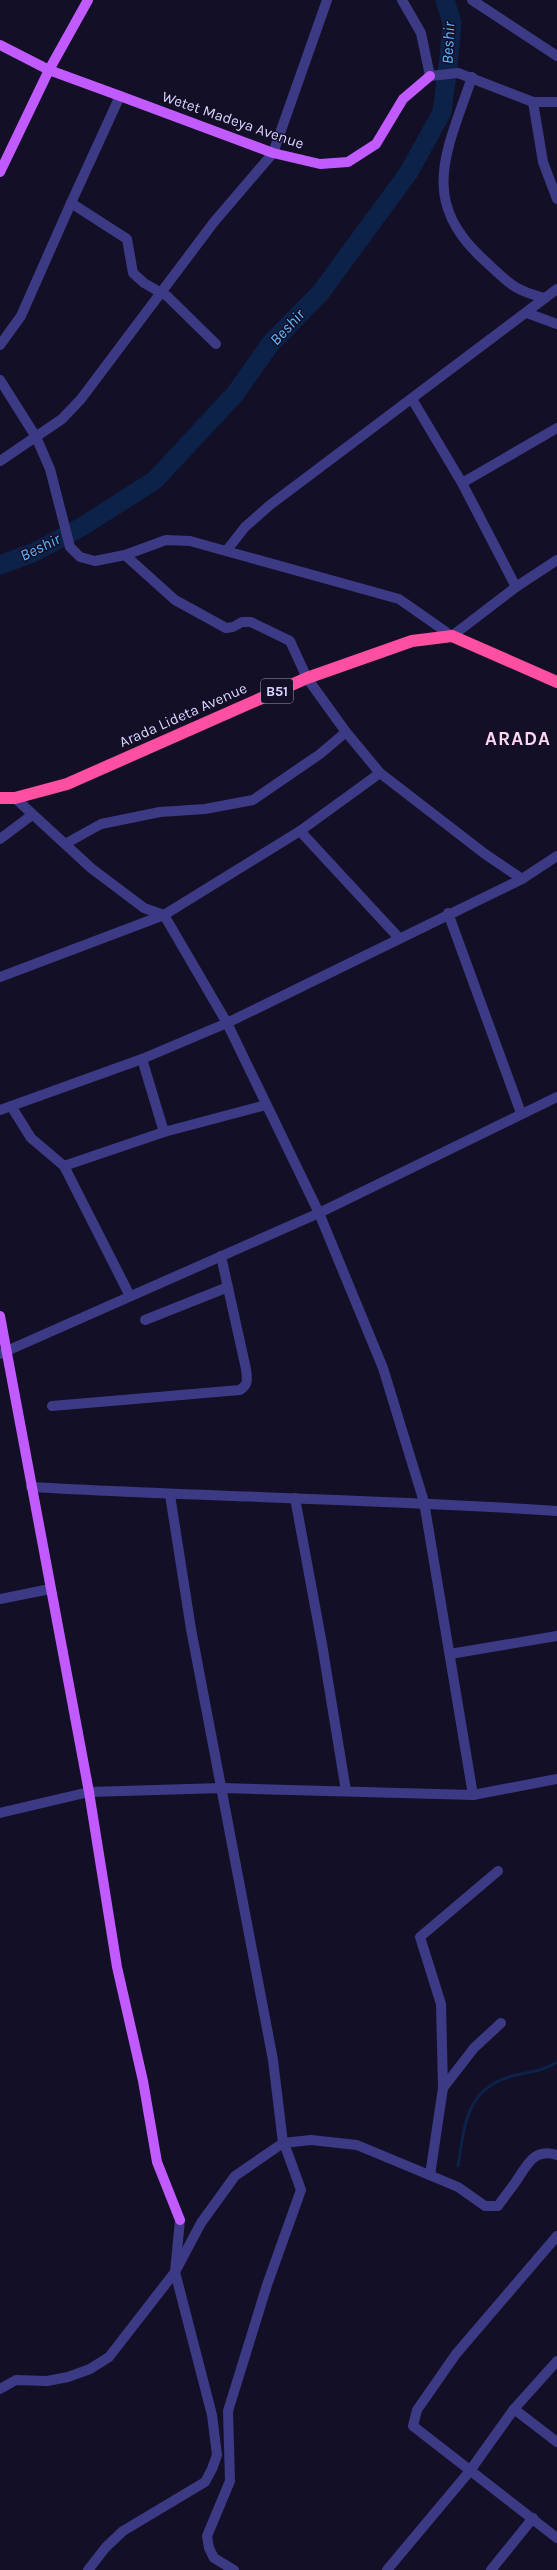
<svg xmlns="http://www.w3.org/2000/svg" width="557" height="2570" viewBox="0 0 557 2570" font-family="Karla,sans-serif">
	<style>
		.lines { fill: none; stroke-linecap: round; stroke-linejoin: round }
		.stream { stroke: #0c2248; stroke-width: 3 }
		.river { stroke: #0c2248; stroke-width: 19 }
		.minor { stroke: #3d3a85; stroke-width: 10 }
		.major { stroke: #c25bff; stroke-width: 10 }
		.highway { stroke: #ff4fa3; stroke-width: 12 }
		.labels { text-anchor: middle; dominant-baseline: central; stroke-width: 3; stroke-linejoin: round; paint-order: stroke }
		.shield { fill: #130f26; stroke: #9e99be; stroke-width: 1 }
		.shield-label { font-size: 14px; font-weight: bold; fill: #d9d4ff }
		.street-label { font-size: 15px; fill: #d9d4ff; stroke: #130f26 }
		.water-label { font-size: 16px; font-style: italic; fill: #62b6ff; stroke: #130f26 }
		.district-label { font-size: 19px; font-weight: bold; letter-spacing: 1px; fill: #ffd6f0; stroke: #130f26 }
	</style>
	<rect width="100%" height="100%" fill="#130f26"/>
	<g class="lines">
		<!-- stream -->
		<path class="stream" d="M458,2166C465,2122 466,2087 516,2075C534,2071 540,2072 557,2062"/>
		<!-- river -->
		<polyline class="river" points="0,565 35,552 83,526 155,480 235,394 271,343 321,292 409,172 442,112 449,57 452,23 445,0"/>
		<!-- minor -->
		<g class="minor">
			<polyline points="402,0 421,33 430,76 458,73 533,102 557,102"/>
			<polyline points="472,0 557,56"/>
			<path d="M472,77C448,149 417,200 484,260C508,282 512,290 545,298"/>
			<polyline points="120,96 71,203 127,239 133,273 144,283 167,296 216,344"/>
			<polyline points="533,102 543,162 557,199"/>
			<polyline points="527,313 557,324"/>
			<polyline points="0,345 21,316 71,203"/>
			<polyline points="0,380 36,437 50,469 70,547 80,557 95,561 125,555 166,540 190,541 399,599 452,636 516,587 557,560"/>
			<polyline points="412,399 462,483 516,587"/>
			<polyline points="0,461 62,419 81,399 214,222 273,153 327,0"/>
			<polyline points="462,483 557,428"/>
			<polyline points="227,550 245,527 270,505 557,289"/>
			<polyline points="125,555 175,600 226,628 233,627 242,622 251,622 290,641 307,678 346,732 380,773 485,854 522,879"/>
			<polyline points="15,798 91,868 144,908 164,915 227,1023 319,1213 383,1368 424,1502 473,1795"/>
			<polyline points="300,831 399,938"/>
			<polyline points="0,839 32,815"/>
			<polyline points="65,844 101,824 160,812 205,809 253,800 320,754 346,732"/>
			<polyline points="448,913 521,1113"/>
			<polyline points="0,977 164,915 300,831 380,773"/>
			<polyline points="142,1059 164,1132"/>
			<polyline points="11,1106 31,1138 64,1166 130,1296"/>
			<polyline points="0,1110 142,1059 227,1023 522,879 557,856"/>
			<polyline points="64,1166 164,1132 266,1105"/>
			<polyline points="145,1320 228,1287"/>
			<polyline points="0,1354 319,1213 557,1097"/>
			<path d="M52,1406L240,1390C249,1384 247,1379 246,1369L221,1256"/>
			<path d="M31,1487C206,1497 382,1499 557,1511"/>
			<polyline points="170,1495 191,1629 273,2060 283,2143"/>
			<polyline points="295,1498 322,1644 346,1791"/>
			<polyline points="0,1599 50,1589"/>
			<polyline points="450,1654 557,1636"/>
			<polyline points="0,1813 89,1792 222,1788 473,1795 557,1779"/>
			<polyline points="443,2088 441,2004 420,1937 498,1871"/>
			<polyline points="430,2175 443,2088 474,2048 501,2023"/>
			<polyline points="557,2236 456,2354 417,2410 413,2426 557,2538"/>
			<path d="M0,2389L16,2380L47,2381L68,2377L90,2369L109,2357L175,2272L201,2223L235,2176L283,2143L311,2140L357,2145L458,2187L485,2206H498C504,2197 511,2189 517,2180C528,2163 535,2148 557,2155"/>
			<polyline points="514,2409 557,2442"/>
			<polyline points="88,2570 106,2547 123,2531 205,2482 212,2469 217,2455 212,2415 175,2272 180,2220"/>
			<polyline points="234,2570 214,2558 209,2548 207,2536 230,2481 228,2411 267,2285 301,2190 284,2143"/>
			<polyline points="387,2570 469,2472 514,2409 557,2361"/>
			<polyline points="491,2570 533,2518"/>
		</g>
		<!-- major -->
		<g class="major">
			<polyline points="0,45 49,70 120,96 273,153 320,164 348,162 376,144 403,99 430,76"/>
			<polyline points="0,172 49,70 88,0"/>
			<polyline points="0,1316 89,1792 117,1967 143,2081 157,2162 180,2220"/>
		</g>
		<!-- highway -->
		<polyline class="highway" points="0,798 15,798 67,784 307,678 412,641 452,636 557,682"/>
	</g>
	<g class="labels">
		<!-- shield labels -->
		<rect class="shield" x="261" y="679" width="32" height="24" rx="3"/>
		<g class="shield-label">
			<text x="277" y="691">B51</text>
		</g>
		<!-- street labels -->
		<g class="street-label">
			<text transform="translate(233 120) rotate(19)">Wetet Madeya Avenue</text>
			<text transform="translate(183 715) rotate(-24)">Arada Lideta Avenue</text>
		</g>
		<!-- water labels -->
		<g class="water-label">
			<text transform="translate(448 43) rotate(-87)">Beshir</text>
			<text transform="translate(287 327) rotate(-47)">Beshir</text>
			<text transform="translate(40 547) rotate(-26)">Beshir</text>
		</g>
		<!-- district labels -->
		<g class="district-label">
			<text x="518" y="739">ARADA</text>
		</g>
	</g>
</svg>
